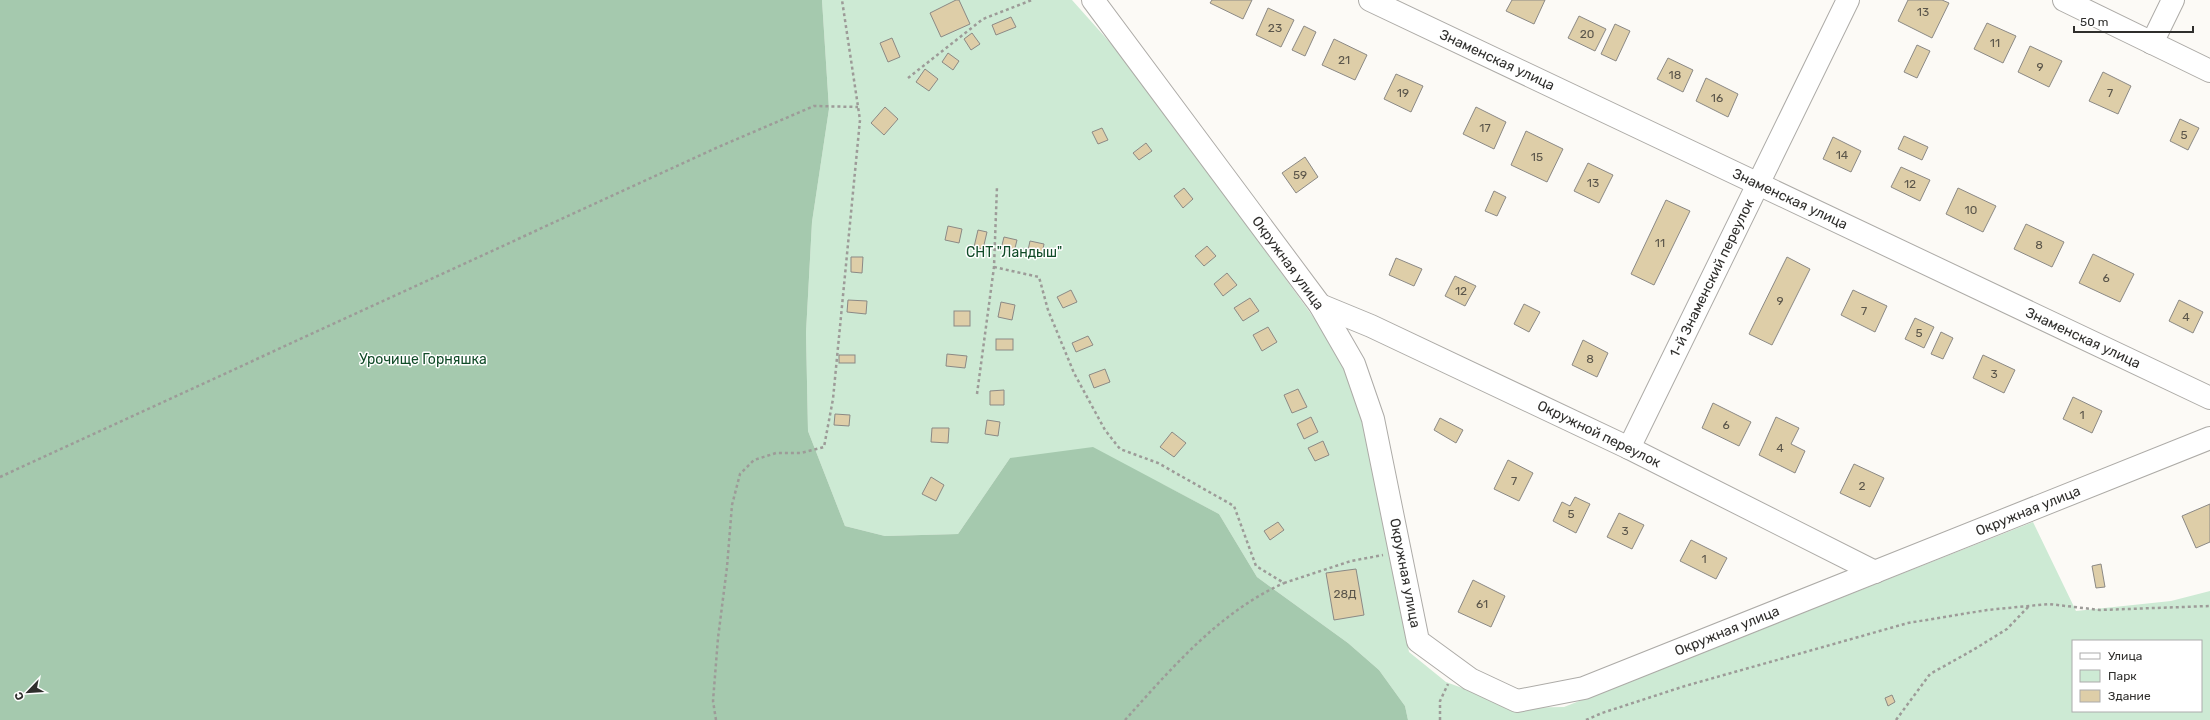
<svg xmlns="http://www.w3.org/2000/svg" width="2210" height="720" viewBox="0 0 2210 720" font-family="Rubik,sans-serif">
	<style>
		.green { fill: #cdead4; fill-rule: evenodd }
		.forest { fill: #a5c9ae }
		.building { fill: #decea8; stroke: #8b8985 }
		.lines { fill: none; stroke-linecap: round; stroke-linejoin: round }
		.minor-casing { stroke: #adaba7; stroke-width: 24 }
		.path { stroke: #9d9b98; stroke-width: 2.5; stroke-dasharray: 3 3; stroke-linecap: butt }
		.minor { stroke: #fff; stroke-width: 22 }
		.labels { text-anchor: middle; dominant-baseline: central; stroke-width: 3; stroke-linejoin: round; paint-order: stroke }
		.number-label { font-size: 12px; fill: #5b564b }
		.street-label { font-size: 14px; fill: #2f2e2c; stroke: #fff }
		.park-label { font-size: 14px; fill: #104b28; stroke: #fff }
	</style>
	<rect width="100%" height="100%" fill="#fcfaf6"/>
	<!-- green -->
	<path class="green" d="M822,0H1072L1130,65L1330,340L1359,402L1409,652L1446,682L1516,708L1564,707L2033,522L2076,611L2171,601L2210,591V720H1408L1405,706L1379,670L1348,643L1257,577L1219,514L1162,484L1010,458L958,534L885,536L845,526L808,431L806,333L812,222L829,109ZM2073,641H2201V711H2073Z"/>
	<!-- forest -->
	<polygon class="forest" points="0,0 822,0 829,109 812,222 806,333 808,431 845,526 885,536 958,534 1010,458 1093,447 1219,514 1257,577 1348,643 1379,670 1405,706 1408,720 0,720"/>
	<!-- building -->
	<g class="building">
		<polygon points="956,0 959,0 970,24 941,37 930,13"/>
		<polygon points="1212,0 1252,0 1243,19 1210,3"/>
		<polygon points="1512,0 1545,0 1534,24 1506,11"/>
		<polygon points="1908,0 1942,0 1949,3 1932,38 1898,21"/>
		<polygon points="1268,8 1294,20 1281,47 1256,35"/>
		<polygon points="1579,16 1606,29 1595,51 1568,38"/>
		<polygon points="1011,17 1016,27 996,35 992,25"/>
		<polygon points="1987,23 2016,36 2003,63 1974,49"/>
		<polygon points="1615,24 1630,31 1616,61 1601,54"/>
		<polygon points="1304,26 1316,32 1305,56 1292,50"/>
		<polygon points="972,33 980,44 971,50 964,39"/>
		<polygon points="892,38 900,57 888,62 880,43"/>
		<polygon points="1334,39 1367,55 1355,80 1322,65"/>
		<polygon points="1917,45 1930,51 1917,78 1904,72"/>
		<polygon points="2030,46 2062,61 2049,87 2018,72"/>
		<polygon points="948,53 959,61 953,70 942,62"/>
		<polygon points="1668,58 1693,70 1683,92 1657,79"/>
		<polygon points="925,69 938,79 929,91 916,82"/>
		<polygon points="2103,72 2131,86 2118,114 2089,101"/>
		<polygon points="1396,74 1423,86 1411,112 1384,99"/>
		<polygon points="1706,78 1738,94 1728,117 1696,101"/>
		<polygon points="885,107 898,119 884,135 871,123"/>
		<polygon points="1476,107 1506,122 1494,149 1463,134"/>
		<polygon points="2180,119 2199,128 2188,150 2170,141"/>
		<polygon points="1102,128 1108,140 1098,144 1092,132"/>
		<polygon points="1526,131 1563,149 1547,182 1511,165"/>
		<polygon points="1904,136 1928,147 1922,160 1898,149"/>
		<polygon points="1833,137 1861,151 1851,172 1823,159"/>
		<polygon points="1146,143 1152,151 1139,160 1133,153"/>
		<polygon points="1305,157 1318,177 1296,193 1282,173"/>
		<polygon points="1588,163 1613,175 1599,203 1574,191"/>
		<polygon points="1901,167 1930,180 1920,201 1891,187"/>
		<polygon points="1184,188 1193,199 1183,208 1174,196"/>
		<polygon points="1958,188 1996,206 1983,232 1946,214"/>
		<polygon points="1494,191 1506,197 1497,216 1485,211"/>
		<polygon points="1666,200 1690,211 1654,285 1631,274"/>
		<polygon points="2026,224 2064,242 2052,267 2014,249"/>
		<polygon points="948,226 962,229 959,243 945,240"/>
		<polygon points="978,230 987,232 983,249 974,247"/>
		<polygon points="1004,237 1017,240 1014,252 1001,249"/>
		<polygon points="1030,241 1044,244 1041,258 1027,255"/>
		<polygon points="1207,246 1216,256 1204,266 1195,256"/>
		<polygon points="2093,254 2134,274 2120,302 2079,283"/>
		<polygon points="851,257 863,257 862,273 851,272"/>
		<polygon points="1787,257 1810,269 1772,345 1749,334"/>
		<polygon points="1396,258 1422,269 1414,286 1389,275"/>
		<polygon points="1227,273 1237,285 1223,296 1214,284"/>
		<polygon points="1455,276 1476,286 1465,306 1445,296"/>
		<polygon points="1071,290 1077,302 1063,308 1057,297"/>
		<polygon points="1853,290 1887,306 1875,332 1841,315"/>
		<polygon points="1250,298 1259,311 1243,321 1234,308"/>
		<polygon points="848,300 867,301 866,314 847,312"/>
		<polygon points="2179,300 2203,312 2193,333 2169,321"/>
		<polygon points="1001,302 1015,305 1012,320 998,317"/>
		<polygon points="1524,304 1540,312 1529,332 1514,324"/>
		<rect x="954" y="311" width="16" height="15"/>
		<polygon points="1915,318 1934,327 1924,348 1905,339"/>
		<polygon points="1268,327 1277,342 1262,351 1253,335"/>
		<polygon points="1941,332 1953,338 1943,359 1931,354"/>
		<polygon points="1088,336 1093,345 1076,352 1072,343"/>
		<rect x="996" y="339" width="17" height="11"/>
		<polygon points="1583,340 1608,353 1597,377 1572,365"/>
		<polygon points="947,354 967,356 965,368 946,366"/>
		<rect x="839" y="355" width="16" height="8"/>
		<polygon points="1983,355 2015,370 2004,393 1973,378"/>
		<polygon points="1105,369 1110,382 1094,388 1089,375"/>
		<polygon points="1298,389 1307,407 1292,413 1284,395"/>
		<polygon points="1004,390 1004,405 990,405 990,391"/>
		<polygon points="2073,397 2102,411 2092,433 2063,419"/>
		<polygon points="1713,403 1751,422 1739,446 1702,428"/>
		<polygon points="835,414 850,415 849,426 834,425"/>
		<polygon points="1311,417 1318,432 1304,439 1297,424"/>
		<polygon points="1776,417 1799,428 1791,444 1805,451 1795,473 1759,455"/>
		<polygon points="1440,418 1463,430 1456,443 1434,430"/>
		<polygon points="987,420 1000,422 998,436 985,434"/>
		<polygon points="932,428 949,428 948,443 931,442"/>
		<polygon points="1172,432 1186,443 1174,457 1160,447"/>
		<polygon points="1323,441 1329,455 1315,461 1308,448"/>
		<polygon points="1508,460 1533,473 1519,501 1494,489"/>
		<polygon points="1854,464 1884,478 1870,507 1840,493"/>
		<polygon points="931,477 944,485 936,501 922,494"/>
		<polygon points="1575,497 1590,504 1576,533 1553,521 1562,502 1570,506"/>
		<polygon points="2210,504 2210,542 2196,548 2182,516"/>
		<polygon points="1619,513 1644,525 1632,549 1607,537"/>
		<polygon points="1278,522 1284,530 1270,540 1264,531"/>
		<polygon points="1691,540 1727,558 1716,579 1680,561"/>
		<polygon points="2101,564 2105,587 2096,588 2092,566"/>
		<polygon points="1356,569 1364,615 1334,620 1326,573"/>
		<polygon points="1473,580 1505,596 1491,627 1458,612"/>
		<polygon points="1892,695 1895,702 1888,706 1885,698"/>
	</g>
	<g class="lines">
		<!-- minor casing -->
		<g class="minor-casing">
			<g id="minor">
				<polyline points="1093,0 1320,305 1354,364 1373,419 1418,641 1470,679 1517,701 1584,688 2210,438"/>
				<polyline points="1370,0 2210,398"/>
				<polyline points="2064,0 2210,71"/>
				<polyline points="2152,43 2173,0"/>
				<polyline points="1320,305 1371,326 1629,448 1875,572"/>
				<polyline points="1629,448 1848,0"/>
			</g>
		</g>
		<!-- path -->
		<g class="path">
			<polyline points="908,78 983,19 1032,0"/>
			<polyline points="994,267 1039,277 1048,310 1074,373 1105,430 1120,449 1158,463 1234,506 1256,566 1284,583 1351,561 1383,555"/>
			<polyline points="977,394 994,267 997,186"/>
			<polyline points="0,477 716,148 814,106 858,107"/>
			<polyline points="716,720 713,701 718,638 727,567 732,505 740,474 754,460 776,453 801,453 824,447 833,399 860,120 842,0"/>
			<path d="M1125,720C1171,669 1219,612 1284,583"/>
			<polyline points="1440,720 1440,701 1448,684"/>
			<polyline points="1586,720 1602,713 1685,686 1908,623 1987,610 2049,604 2100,610 2210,606"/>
			<polyline points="1896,720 1930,674 1973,650 2007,629 2029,606"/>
		</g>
		<!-- minor -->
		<use href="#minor" class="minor"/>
	</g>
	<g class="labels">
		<!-- number labels -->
		<g class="number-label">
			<text x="1923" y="12">13</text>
			<text x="1275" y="28">23</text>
			<text x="1587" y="34">20</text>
			<text x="1995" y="43">11</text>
			<text x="1344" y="60">21</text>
			<text x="2040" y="67">9</text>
			<text x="1675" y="75">18</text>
			<text x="1403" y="93">19</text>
			<text x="2110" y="93">7</text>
			<text x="1717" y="98">16</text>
			<text x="1485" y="128">17</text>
			<text x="2184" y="135">5</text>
			<text x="1842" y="155">14</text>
			<text x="1537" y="157">15</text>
			<text x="1300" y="175">59</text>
			<text x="1593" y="183">13</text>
			<text x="1910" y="184">12</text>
			<text x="1971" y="210">10</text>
			<text x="1660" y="243">11</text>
			<text x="2039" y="245">8</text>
			<text x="2106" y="278">6</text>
			<text x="1461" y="291">12</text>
			<text x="1780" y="301">9</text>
			<text x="1864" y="311">7</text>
			<text x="2186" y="317">4</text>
			<text x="1919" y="333">5</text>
			<text x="1590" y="359">8</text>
			<text x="1994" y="374">3</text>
			<text x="2082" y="415">1</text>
			<text x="1726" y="425">6</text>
			<text x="1780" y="448">4</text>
			<text x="1514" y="481">7</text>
			<text x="1862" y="486">2</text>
			<text x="1571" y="514">5</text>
			<text x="1625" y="531">3</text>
			<text x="1704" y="559">1</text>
			<text x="1345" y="594">28Д</text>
			<text x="1482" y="604">61</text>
		</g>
		<!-- street labels -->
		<g class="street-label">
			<text transform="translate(1497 60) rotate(25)">Знаменская улица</text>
			<text transform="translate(1790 199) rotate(25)">Знаменская улица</text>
			<text transform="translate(1288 263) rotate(54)">Окружная улица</text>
			<text transform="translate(1712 278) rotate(-64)">1-й Знаменский переулок</text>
			<text transform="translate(2083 338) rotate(25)">Знаменская улица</text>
			<text transform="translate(1599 434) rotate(26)">Окружной переулок</text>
			<text transform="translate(2028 511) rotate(-22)">Окружная улица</text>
			<text transform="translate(1405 573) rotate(79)">Окружная улица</text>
			<text transform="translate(1727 631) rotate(-22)">Окружная улица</text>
		</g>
		<!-- park labels -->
		<g class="park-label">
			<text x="1014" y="252">СНТ "Ландыш"</text>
			<text x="423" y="359">Урочище Горняшка</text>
		</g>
	</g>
	<!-- legend -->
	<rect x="2072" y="640" width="130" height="72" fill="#ffffff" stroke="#acabab"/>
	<rect x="2080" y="653" width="20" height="6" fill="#ffffff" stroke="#acabab"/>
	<text x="2108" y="660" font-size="12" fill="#2f2e2c">Улица</text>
	<rect x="2080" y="670" width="20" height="12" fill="#cdead4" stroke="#acabab"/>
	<text x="2108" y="680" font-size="12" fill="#2f2e2c">Парк</text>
	<rect x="2080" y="690" width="20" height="12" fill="#decea8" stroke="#acabab"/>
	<text x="2108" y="700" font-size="12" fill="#2f2e2c">Здание</text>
	<!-- north arrow -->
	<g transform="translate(28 692) rotate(245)" stroke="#ffffff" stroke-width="3" paint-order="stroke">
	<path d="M0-3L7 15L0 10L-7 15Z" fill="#2f2e2c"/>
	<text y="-6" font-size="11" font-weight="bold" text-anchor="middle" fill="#2f2e2c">С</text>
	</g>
	<!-- scale -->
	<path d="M2074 26v6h119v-6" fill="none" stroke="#2f2e2c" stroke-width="2"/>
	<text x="2080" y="26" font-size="12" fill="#2f2e2c" stroke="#ffffff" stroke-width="3" paint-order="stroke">50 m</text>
</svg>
